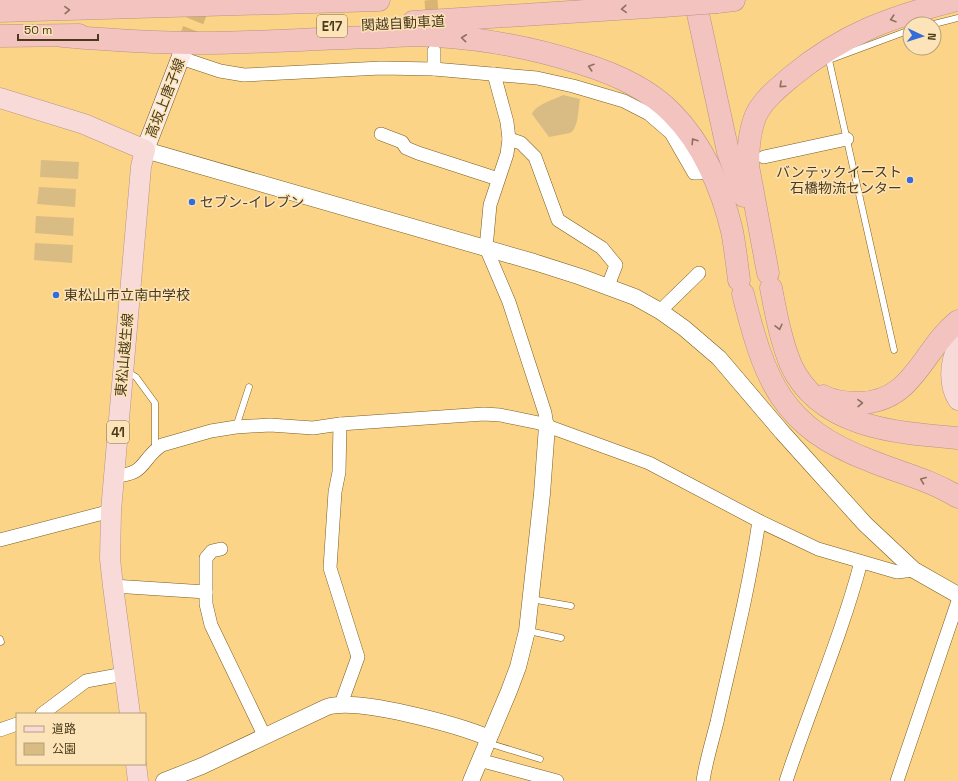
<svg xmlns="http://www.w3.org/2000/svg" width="958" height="781" viewBox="0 0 958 781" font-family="'Space Grotesk','Noto Sans JP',sans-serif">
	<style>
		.green { fill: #d9bb84 }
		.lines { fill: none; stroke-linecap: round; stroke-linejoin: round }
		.minor-tunnel { stroke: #d8b572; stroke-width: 13; stroke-dasharray: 13 6; stroke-linecap: butt }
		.secondary-tunnel { stroke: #d8b572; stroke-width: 18; stroke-dasharray: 18 9; stroke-linecap: butt }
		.service-casing { stroke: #795d22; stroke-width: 7 }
		.minor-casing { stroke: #795d22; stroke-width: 14 }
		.tertiary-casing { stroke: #795d22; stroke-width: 17 }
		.secondary-casing { stroke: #795d22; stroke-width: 19 }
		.primary-casing { stroke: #b89386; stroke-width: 21 }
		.motorway-casing { stroke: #b89386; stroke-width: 23 }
		.service { stroke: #fff; stroke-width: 6 }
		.minor { stroke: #fff; stroke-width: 13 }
		.tertiary { stroke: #fff; stroke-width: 16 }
		.secondary { stroke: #fbedec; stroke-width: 18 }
		.primary { stroke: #f8dbd9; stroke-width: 20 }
		.motorway { stroke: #f3c3c0; stroke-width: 22 }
		.motorway-bridge-casing { stroke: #b89386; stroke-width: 23; stroke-linecap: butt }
		.motorway-bridge { stroke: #f3c3c0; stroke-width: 22 }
		.oneway { stroke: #8e715c }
		.poi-dot { fill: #356cdb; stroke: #fce4b8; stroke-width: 1.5 }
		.labels { text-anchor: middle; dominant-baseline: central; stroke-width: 3; stroke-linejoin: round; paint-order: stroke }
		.shield { fill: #fce4b8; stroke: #7f6d49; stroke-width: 1 }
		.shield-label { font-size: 13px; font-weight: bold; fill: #4a3a1a }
		.street-label { font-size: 14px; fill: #4a3a1a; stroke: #fce4b8 }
		.poi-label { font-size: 14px; fill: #4a3a1a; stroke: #fce4b8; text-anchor: start }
	</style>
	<rect width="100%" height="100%" fill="#fcd488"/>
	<!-- green -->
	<g class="green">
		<path d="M563,95L580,99C578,108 579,128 570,133L549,137L532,114C536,104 554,100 563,95Z"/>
		<polygon points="41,160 79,162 78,179 40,177"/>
		<polygon points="39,187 76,189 75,207 37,204"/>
		<polygon points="36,216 74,218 73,236 35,233"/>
		<polygon points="35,243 73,245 72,263 34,260"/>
	</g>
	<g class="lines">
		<!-- minor-tunnel -->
		<polyline class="minor-tunnel" points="431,0 433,28"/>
		<!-- secondary-tunnel -->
		<polyline class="secondary-tunnel" points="185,46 203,0"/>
		<!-- service casing -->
		<g class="service-casing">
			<g id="service">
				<polyline points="934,24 958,18"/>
				<polyline points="894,350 829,60 910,30"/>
				<polyline points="126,371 136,377 155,403 155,450"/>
				<polyline points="236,427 249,387"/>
				<polyline points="531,599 571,606"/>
				<polyline points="529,631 561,638"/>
				<polyline points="0,639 1,642"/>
				<polyline points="488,743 540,759"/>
			</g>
		</g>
		<!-- minor casing -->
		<g class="minor-casing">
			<g id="minor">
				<polyline points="434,51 434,69"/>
				<polyline points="181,58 220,71 244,75 381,68 434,69 537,78 573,86 624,101 649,114 671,133 694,173 700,173"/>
				<polyline points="494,74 507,122 509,139 507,154 490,205 486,248 509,302 545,413 547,426"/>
				<polyline points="381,134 402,142 406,148 418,153 498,179"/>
				<polyline points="509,139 521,143 535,157 558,220 602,248 616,265 608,286"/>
				<polyline points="764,157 847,139"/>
				<polyline points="660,311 699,273"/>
				<polyline points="340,424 339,472 335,492 330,568 358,657 341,704"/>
				<path d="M115,476C147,474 140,460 162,445L211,431L236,427L270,425L313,428L340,424L484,414L500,415L539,423L649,463L759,521C749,589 732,655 717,722C712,742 706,761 703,781"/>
				<polyline points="759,521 818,549 897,572 914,570"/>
				<polyline points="0,540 111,511"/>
				<polyline points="221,549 212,551 206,558 206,604 211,625 265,737"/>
				<polyline points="113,586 206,592"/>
				<polyline points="42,714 86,681 124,674"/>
				<polyline points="0,730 17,724"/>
				<polyline points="479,760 557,781"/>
				<path d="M786,781C810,708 841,637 861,562"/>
				<polyline points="897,781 958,601"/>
			</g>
		</g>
		<!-- tertiary casing -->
		<g class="tertiary-casing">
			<g id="tertiary">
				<polyline points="145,150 534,262 581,277 635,297 660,311 684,328 719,358 782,432 865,524 914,570 958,595"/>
				<path d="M164,781L202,766L327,707C357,697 458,725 489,738"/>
				<polyline points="471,781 509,691 518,667 527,631 542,494 547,426"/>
			</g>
		</g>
		<!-- secondary casing -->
		<g class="secondary-casing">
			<polyline id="secondary" points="145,150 185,46"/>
		</g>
		<!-- primary casing -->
		<g class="primary-casing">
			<g id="primary">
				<polyline points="0,98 84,124 145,150 141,167 111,511 110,559 113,586 130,714"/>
				<path d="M958,346C950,362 948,384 958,400"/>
				<polyline points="136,764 138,781"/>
			</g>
		</g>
		<!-- motorway casing -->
		<g class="motorway-casing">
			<g id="motorway">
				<polyline points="695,0 728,152 744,196"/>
				<polyline points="717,2 734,0"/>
				<polyline points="0,11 379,0"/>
				<polyline points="413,22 663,6"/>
				<polyline points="0,36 79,35"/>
				<path d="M63,36C109,40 155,43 201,43C261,43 320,38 380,37C399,36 418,34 437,36C485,39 534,48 580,63C613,73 648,88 672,113C703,144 722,189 732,231C735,247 737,264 739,280"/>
				<path d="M768,273L748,166C748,148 749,131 756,115C763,100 778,88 791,77C844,33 891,17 957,0"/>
				<path d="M771,288C776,314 781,341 791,365C820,428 897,433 958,438"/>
				<path d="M743,294C765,381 781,427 871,461C900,473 931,480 958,497"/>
				<path d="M823,396C834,402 848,403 859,403C914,402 922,350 958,321"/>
			</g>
		</g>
		<!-- service -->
		<use href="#service" class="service"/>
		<!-- minor -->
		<use href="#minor" class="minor"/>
		<!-- tertiary -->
		<use href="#tertiary" class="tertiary"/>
		<!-- secondary -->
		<use href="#secondary" class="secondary"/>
		<!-- primary -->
		<use href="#primary" class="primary"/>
		<!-- motorway -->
		<use href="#motorway" class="motorway"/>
		<!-- motorway-bridge casing -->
		<g class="motorway-bridge-casing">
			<polyline id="motorway-bridge" points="663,6 717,2"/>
		</g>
		<!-- motorway-bridge -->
		<use href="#motorway-bridge" class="motorway-bridge"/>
	</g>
	<!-- one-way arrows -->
	<defs><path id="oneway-chevron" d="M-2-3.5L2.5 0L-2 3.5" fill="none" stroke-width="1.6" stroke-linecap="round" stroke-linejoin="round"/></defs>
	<g class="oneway">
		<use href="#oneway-chevron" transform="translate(624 9) rotate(176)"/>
		<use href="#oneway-chevron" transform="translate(67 10) rotate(-2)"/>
		<use href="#oneway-chevron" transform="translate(893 19) rotate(162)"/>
		<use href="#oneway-chevron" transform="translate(464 38) rotate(-174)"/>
		<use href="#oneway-chevron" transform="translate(591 67) rotate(-162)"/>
		<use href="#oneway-chevron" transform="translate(782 85) rotate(138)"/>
		<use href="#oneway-chevron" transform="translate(694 141) rotate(-123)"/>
		<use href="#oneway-chevron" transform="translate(779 327) rotate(77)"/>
		<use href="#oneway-chevron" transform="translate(860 403) rotate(-1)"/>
		<use href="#oneway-chevron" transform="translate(923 480) rotate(-159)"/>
	</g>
	<!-- markers -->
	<g class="poi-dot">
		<circle cx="910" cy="180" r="4"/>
		<circle cx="192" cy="202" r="4"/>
		<circle cx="56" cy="295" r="4"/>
	</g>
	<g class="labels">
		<!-- shield labels -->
		<g class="shield">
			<rect x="317" y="15" width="30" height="22" rx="3"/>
			<rect x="107" y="421" width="22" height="22" rx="3"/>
		</g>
		<g class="shield-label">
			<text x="332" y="26">E17</text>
			<text x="118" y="432">41</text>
		</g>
		<!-- street labels -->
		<g class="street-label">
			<text transform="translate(403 23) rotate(-3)">関越自動車道</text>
			<text transform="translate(165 98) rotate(-69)">高坂上唐子線</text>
			<text transform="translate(124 355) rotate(-85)">東松山越生線</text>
		</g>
		<!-- poi labels -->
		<g class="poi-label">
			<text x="902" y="172" text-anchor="end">バンテックイースト<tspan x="902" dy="16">石橋物流センター</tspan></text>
			<text x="200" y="202">セブン-イレブン</text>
			<text x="64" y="295">東松山市立南中学校</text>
		</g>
	</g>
	<!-- legend -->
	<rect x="16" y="713" width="130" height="52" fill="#fce4b8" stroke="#b5a079"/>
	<rect x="24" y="726" width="20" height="6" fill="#f8dbd9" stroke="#b5a079"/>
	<text x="52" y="733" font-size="12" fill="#4a3a1a">道路</text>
	<rect x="24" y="743" width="20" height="12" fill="#d9bb84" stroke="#b5a079"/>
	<text x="52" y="753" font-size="12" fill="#4a3a1a">公園</text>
	<!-- north arrow -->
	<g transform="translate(922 36) rotate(94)"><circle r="19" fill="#fce4b8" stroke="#b5a079"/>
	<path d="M0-3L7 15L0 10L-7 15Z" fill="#356cdb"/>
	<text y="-6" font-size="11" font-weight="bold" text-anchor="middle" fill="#4a3a1a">N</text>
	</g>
	<!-- scale -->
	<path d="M18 34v6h80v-6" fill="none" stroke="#4a3a1a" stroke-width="2"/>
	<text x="24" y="34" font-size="12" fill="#4a3a1a" stroke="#fce4b8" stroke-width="3" paint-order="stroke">50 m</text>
</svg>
